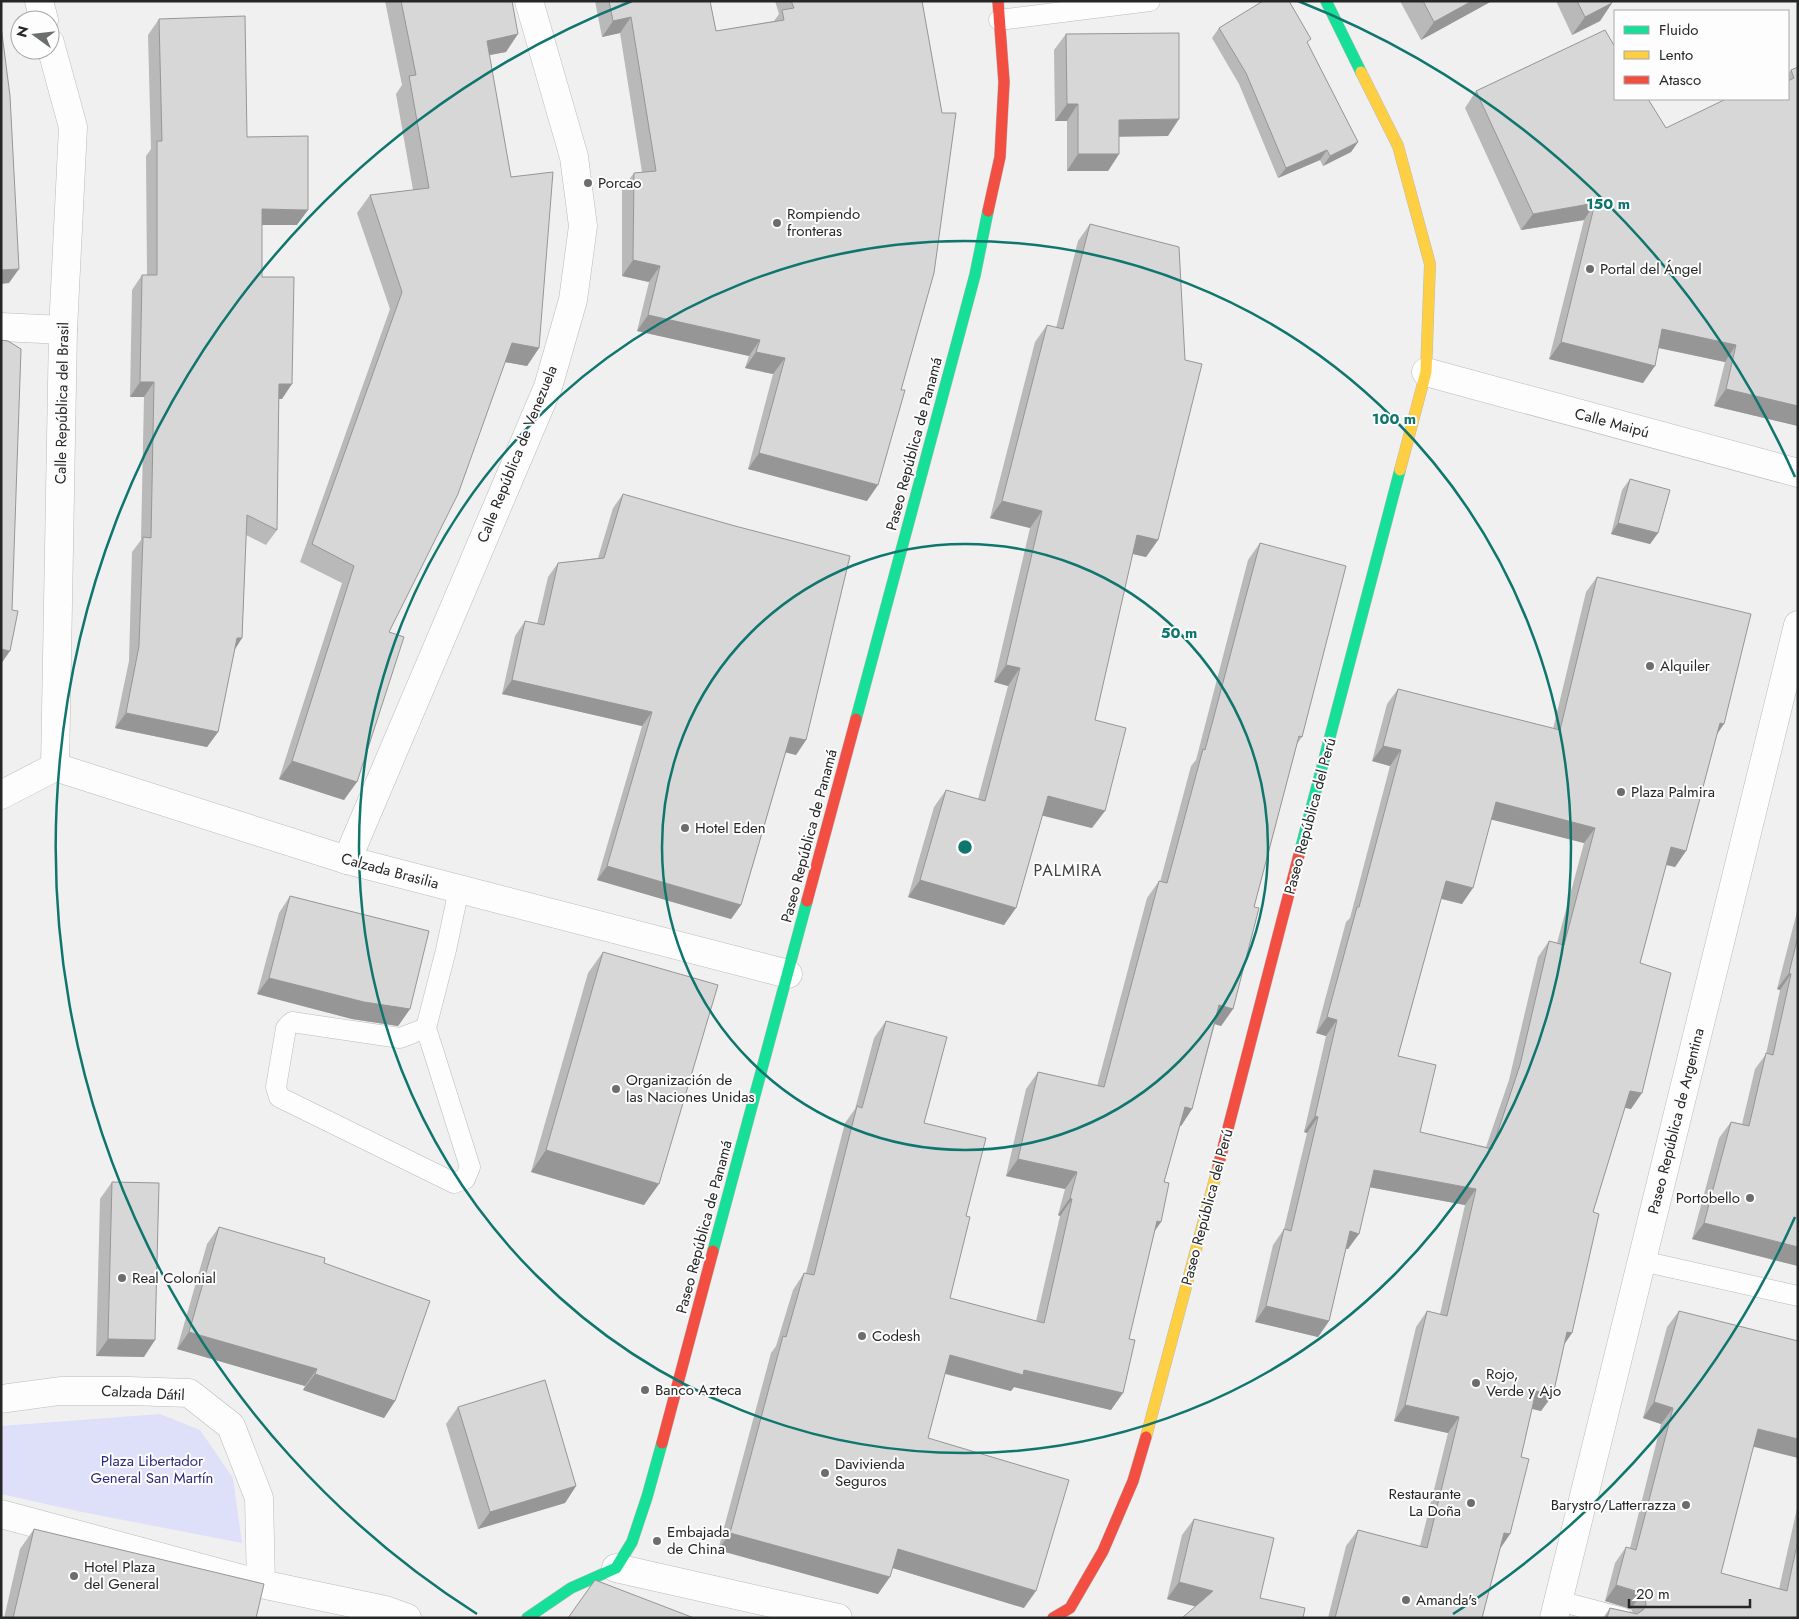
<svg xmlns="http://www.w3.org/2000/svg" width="1799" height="1619" viewBox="0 0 1799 1619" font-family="Jost,sans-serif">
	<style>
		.green { fill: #dde0f8 }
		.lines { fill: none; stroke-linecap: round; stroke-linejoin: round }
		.lane-casing { stroke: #bababb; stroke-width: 21 }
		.street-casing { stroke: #bababb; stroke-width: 29 }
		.fast-casing { stroke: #bababb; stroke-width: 12 }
		.slow-casing { stroke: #bababb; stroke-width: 12 }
		.jam-casing { stroke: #bababb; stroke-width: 12 }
		.lane { stroke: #fdfdfd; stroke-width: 20 }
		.street { stroke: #fdfdfd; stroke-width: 28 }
		.fast { stroke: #16e098; stroke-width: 11 }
		.slow { stroke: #ffcf43; stroke-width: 11 }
		.jam { stroke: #f24e42; stroke-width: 11 }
		.wall { fill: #b9b9ba; fill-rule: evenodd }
		.shaded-wall { fill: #969697 }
		.building { fill: #d7d7d8; stroke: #969697; fill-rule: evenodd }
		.ring { fill: none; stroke: #0f766e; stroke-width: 2.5 }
		.poi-dot { fill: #6c6d6d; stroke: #fdfdfe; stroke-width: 2 }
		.labels { text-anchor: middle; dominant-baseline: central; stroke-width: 4; stroke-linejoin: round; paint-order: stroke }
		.poi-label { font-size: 15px; fill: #252626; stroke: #fdfdfe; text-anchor: start }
		.street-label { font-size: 15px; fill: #252626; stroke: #fdfdfe }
		.park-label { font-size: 15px; fill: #2d2a7c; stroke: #fdfdfe }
		.neighbourhood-label { font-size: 16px; letter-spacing: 1px; fill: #404142; stroke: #fdfdfe }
		.centre { fill: #0f766e; stroke: #fdfdfe; stroke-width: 2.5 }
		.ring-label { font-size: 15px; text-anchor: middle; font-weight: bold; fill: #0f766e; stroke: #fdfdfe; stroke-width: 4; stroke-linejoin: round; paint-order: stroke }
	</style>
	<rect width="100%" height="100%" fill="#f0f0f0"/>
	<!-- green -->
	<polygon class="green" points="160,1414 200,1430 233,1478 242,1543 82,1512 1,1494 1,1426"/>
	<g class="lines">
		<!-- lane casing -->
		<g class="lane-casing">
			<g id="lane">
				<polyline points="999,20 1150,1"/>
				<polyline points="426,1028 400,1038 292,1022 286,1028 276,1087 279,1097 454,1183 465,1179 470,1167 426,1028 446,950 459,889"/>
				<polyline points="1642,1261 1798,1296"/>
				<polyline points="1559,1601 1623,1618"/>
			</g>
		</g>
		<!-- street casing -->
		<g class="street-casing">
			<g id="street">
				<polyline points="39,1 44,20"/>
				<polyline points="50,43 73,127 63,330 55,767"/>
				<polyline points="1,327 63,330"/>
				<polyline points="1426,372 1798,473"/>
				<polyline points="1,795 55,767 347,860 788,974"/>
				<polyline points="347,860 548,387 573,300 583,226 574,157 529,1"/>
				<polyline points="1,1399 60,1391 129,1391 189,1393 231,1426 259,1498 261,1584"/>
				<polyline points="1,1514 261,1584 385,1610 407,1618"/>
				<polyline points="616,1568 838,1618"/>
				<polyline points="1554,1618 1798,625"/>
			</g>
		</g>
		<!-- fast casing -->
		<g class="fast-casing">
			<g id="fast">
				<polyline points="1326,1 1361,72"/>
				<polyline points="856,719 975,275 988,211"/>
				<polyline points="1300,851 1400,470"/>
				<polyline points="713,1251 807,901"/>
				<polyline points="527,1618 571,1588 616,1568 632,1542 647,1497 662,1443"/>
			</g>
		</g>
		<!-- slow casing -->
		<g class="slow-casing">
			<g id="slow">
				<polyline points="1361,72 1398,146 1430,264 1426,372 1400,470"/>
				<polyline points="1146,1437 1218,1167"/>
			</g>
		</g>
		<!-- jam casing -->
		<g class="jam-casing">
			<g id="jam">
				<polyline points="988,211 1000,157 1004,82 998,1"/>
				<polyline points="807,901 856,719"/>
				<polyline points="1218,1167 1300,851"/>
				<polyline points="662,1443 713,1251"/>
				<polyline points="1053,1618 1070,1608 1103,1551 1133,1481 1146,1437"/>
			</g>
		</g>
		<!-- lane -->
		<use href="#lane" class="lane"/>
		<!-- street -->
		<use href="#street" class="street"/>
		<!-- fast -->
		<use href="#fast" class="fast"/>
		<!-- slow -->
		<use href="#slow" class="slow"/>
		<!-- jam -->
		<use href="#jam" class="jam"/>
	</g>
	<!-- wall -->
	<g class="wall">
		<polygon points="385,1 512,1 506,52 489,55 539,348 527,366 505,362 389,632 344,800 279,779 342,583 300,562 390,309 357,213 370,195 413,190 396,94 402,85"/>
		<polygon points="595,1 710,1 716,31 774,21 779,14 775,1 922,1 867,501 748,469 773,374 745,368 749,356 637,331 649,282 622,276 622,189 634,173 642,172 620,33 602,37"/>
		<polygon points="1400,1 1492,1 1421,40"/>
		<polygon points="1556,1 1611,1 1612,3 1600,21 1572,35"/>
		<polygon points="159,19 247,137 297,225 262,225 262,277 282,399 279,399 277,530 266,545 246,535 242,638 234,650 218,732 207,747 115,728 129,661 132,552 141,540 144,397 130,397 132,290 142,275 147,275 146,156 151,149 148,35"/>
		<polygon points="1219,28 1308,44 1358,142 1351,152 1323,166 1320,160 1278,178 1239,84 1212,38"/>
		<polygon points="1066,34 1168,136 1119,136 1119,154 1108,171 1067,171 1067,121 1055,121 1054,50"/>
		<polygon points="1798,67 1798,426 1714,406 1725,362 1658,348 1643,383 1549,359 1584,220 1521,230 1465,108 1476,91 1666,128 1738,100 1788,99 1788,74 1791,70"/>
		<polygon points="1090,224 1158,540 1146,557 1132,554 1095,720 1092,828 1042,815 1004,925 908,897 934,807 946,790 978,799 1008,686 994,682 1030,528 990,518 1035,342 1047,325 1056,328 1078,241"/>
		<polygon points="1630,479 1658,533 1650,544 1611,534 1622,490"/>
		<polygon points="623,494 806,740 796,755 786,752 741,905 731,919 597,880 642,726 502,694 515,636 525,621 537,624 548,577 558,563 598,558 613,508"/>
		<polygon points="1260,543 1302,737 1297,744 1254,907 1233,1009 1221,1026 1215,1024 1192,1109 1181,1126 1180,1126 1164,1182 1161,1222 1155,1230 1111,1410 1014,1387 1011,1391 945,1374 928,1438 1024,1608 893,1568 878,1594 718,1550 771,1353 776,1346 793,1290 804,1273 806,1273 845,1123 855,1109 874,1038 886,1021 924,1123 966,1216 950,1298 1036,1321 1060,1216 1058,1215 1065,1189 1006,1176 1026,1089 1038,1072 1097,1086 1147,898 1159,881 1160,882 1191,766 1196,760 1248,560"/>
		<path d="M1597,577L1717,734L1686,851L1675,867L1666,865L1640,963L1631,1109L1625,1108L1593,1212L1572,1333L1564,1344L1541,1411L1532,1409L1521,1457L1510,1534L1500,1549L1482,1618H1328L1346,1546L1358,1530L1420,1546L1448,1433L1394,1421L1416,1327L1427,1311L1440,1314L1465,1205L1370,1187L1348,1249H1346L1329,1321L1318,1337L1255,1322L1273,1245L1284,1229L1307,1133L1304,1132L1326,1036L1316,1033L1346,922L1350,918L1390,766L1372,761L1387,704L1398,689L1553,729L1586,592ZM1491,819L1584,843L1557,943L1549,941L1538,957L1509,1080L1486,1147L1420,1132L1398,1056L1441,899L1462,904Z"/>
		<polygon points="290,896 410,1009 398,1026 352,1019 257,994 279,913"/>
		<polygon points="1798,908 1798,1266 1692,1239 1719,1138 1731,1122 1742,1124 1755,1069 1766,1054 1780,990 1777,989"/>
		<polygon points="603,952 644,1205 531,1172 588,973"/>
		<polygon points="112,1182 144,1357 96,1356 100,1199"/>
		<polygon points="219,1227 324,1263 395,1401 384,1418 303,1390 305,1386 177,1349 207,1244"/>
		<polygon points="1679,1311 1753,1447 1721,1573 1779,1589 1798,1504 1798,1618 1603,1618 1610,1608 1633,1613 1631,1609 1605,1601 1615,1563 1626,1547 1630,1548 1661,1424 1643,1418 1667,1327"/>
		<polygon points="458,1407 576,1486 565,1503 478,1529 446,1424"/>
		<polygon points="1194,1519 1196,1606 1167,1599 1182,1535"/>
		<polygon points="34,1529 256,1618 4,1618 20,1549"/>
	</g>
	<!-- shaded-wall -->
	<g class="shaded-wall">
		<polygon points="1472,1 1492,1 1421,40 1434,22"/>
		<polygon points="1612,3 1600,21 1572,35 1585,17"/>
		<polygon points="631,17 620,33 602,37 613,21"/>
		<polygon points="518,34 506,52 474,58 487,41"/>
		<polygon points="1067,104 1078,104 1067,121 1055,121"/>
		<polygon points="1179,119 1168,136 1108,137 1119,120"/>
		<polygon points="1358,142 1351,152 1323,166 1330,156"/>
		<polygon points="1327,150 1320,160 1278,178 1286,168"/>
		<polygon points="1078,154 1119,154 1108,171 1067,171"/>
		<polygon points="1595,203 1584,220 1521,230 1533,214"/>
		<polygon points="262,209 308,210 297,225 252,225"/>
		<polygon points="633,260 660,266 649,282 622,276"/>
		<polygon points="19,269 9,283 1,284 1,270"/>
		<polygon points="648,315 760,340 749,356 637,331"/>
		<polygon points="1662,329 1736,345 1725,362 1650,346"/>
		<polygon points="1561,342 1655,366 1643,383 1549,359"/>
		<polygon points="512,343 539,348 527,366 499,361"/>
		<polygon points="756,352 785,358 773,374 745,368"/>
		<polygon points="140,382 154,382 144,397 130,397"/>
		<polygon points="279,384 292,384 282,399 269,399"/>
		<polygon points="1726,389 1798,406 1798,426 1714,406"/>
		<polygon points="759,453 878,485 867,501 748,469"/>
		<polygon points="1002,501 1042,511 1030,528 990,518"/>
		<polygon points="1618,523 1658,533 1650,544 1611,534"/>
		<polygon points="1137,535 1158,540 1146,557 1125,552"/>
		<polygon points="237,638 242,638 232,654"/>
		<polygon points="1,649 10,651 1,664"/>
		<polygon points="1006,665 1020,668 1008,686 994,682"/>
		<polygon points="512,680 652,712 642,726 502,694"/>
		<polygon points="126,713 218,732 207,747 115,728"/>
		<polygon points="1720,723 1724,724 1713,740"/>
		<polygon points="790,737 806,740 796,755 780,751"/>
		<polygon points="1383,746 1401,750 1390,766 1372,761"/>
		<polygon points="292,761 357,782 344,800 279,779"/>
		<polygon points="1048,796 1105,811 1092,828 1036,814"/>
		<polygon points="1496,802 1595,828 1584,843 1485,818"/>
		<polygon points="1671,847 1686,851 1675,867 1660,863"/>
		<polygon points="607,866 741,905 731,919 597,880"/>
		<polygon points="920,880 1016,908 1004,925 908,897"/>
		<polygon points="1446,881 1473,888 1462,904 1435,897"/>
		<polygon points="1789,973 1791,974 1780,990 1777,989"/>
		<polygon points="269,978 410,1009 398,1026 352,1019 257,994"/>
		<polygon points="1219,1005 1233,1009 1221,1026 1208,1022"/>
		<polygon points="1327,1017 1337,1020 1326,1036 1316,1033"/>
		<polygon points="1630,1091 1642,1093 1631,1109 1619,1106"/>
		<polygon points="1185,1107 1192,1109 1181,1126 1173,1124"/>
		<polygon points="1315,1116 1318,1117 1307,1133 1304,1132"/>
		<polygon points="546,1150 659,1184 644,1205 531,1172"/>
		<polygon points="1018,1159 1077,1172 1065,1189 1006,1176"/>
		<polygon points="1374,1170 1476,1189 1465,1205 1363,1186"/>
		<polygon points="1070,1198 1072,1199 1060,1216 1058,1215"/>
		<polygon points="1157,1221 1161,1222 1149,1239"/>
		<polygon points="1704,1223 1798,1247 1798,1266 1692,1239"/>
		<polygon points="1350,1231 1359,1234 1348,1249 1339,1247"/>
		<polygon points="1266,1306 1329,1321 1318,1337 1255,1322"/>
		<polygon points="189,1332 317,1369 305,1386 177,1349"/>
		<polygon points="1567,1332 1572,1333 1561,1349"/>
		<polygon points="108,1339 155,1340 144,1357 96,1356"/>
		<polygon points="950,1355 1024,1370 1123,1393 1111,1410 1014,1387 1011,1391 939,1372"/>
		<polygon points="315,1374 395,1401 384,1418 303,1390"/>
		<polygon points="1536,1391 1553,1395 1541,1411 1525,1407"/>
		<polygon points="1654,1402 1673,1408 1661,1424 1643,1418"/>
		<polygon points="1405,1405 1459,1417 1448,1433 1394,1421"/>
		<polygon points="1758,1429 1798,1439 1798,1458 1747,1445"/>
		<polygon points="576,1486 565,1503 478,1529 490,1512"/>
		<polygon points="730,1533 890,1577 878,1594 718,1550"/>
		<polygon points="1504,1533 1510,1534 1499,1550"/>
		<polygon points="898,1549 1036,1591 1024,1608 886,1566"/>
		<polygon points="1179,1582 1213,1591 1201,1608 1167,1599"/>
		<polygon points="1616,1585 1642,1593 1631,1609 1605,1601"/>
	</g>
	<!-- building -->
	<g class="building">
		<polygon points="401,1 512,1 518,34 487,41 511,177 553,172 539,348 512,343 458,494 389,632 404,637 357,782 292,761 354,566 312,544 402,292 370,195 429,188 409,76 416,75"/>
		<polygon points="609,1 710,1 716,31 784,20 782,10 794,8 791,1 922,1 942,113 956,113 934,273 901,390 905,390 878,485 759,453 785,358 756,352 760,340 648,315 660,266 633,260 634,173 656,171 631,17 613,21"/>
		<polygon points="1263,1 1289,1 1311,39 1307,42 1358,142 1330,156 1327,150 1286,168 1246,73 1219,28"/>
		<polygon points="1423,1 1472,1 1434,22"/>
		<polygon points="1577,1 1611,1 1612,3 1585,17"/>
		<polygon points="245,16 247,137 308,136 308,210 262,209 262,277 294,277 292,384 279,384 277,530 247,515 242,638 237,638 218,732 126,713 139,646 143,537 151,538 154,382 140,382 142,275 157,275 157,141 162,141 159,19"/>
		<polygon points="1,26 10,96 19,269 1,270"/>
		<polygon points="1605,30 1615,47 1615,99 1648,99 1666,128 1726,99 1737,99 1738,100 1741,99 1788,99 1788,81 1794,78 1791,70 1798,67 1798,406 1726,389 1736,345 1662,329 1655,366 1561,342 1595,203 1533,214 1476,91"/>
		<polygon points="1179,33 1179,119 1119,120 1119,154 1078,154 1078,104 1067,104 1066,34"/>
		<polygon points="1090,224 1179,247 1185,360 1202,364 1158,540 1137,535 1095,720 1126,728 1105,811 1048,796 1016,908 920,880 946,790 985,801 1020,668 1006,665 1042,511 1002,501 1047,325 1063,329"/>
		<polygon points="1,340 8,341 21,349 12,610 18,611 10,651 1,649"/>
		<polygon points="1630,479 1670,490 1658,533 1618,523"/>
		<polygon points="623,494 735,526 850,556 806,740 790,737 741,905 607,866 652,712 512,680 525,621 544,625 558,563 604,558"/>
		<polygon points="1260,543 1346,566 1302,737 1299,736 1254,907 1259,908 1233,1009 1219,1005 1192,1109 1185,1107 1164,1182 1169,1183 1161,1222 1157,1221 1129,1339 1135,1340 1123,1393 1024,1370 1023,1375 950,1355 928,1438 1069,1480 1036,1591 898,1549 890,1577 730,1533 783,1336 786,1337 804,1273 814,1275 857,1106 862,1108 886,1021 947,1037 924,1123 986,1138 966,1216 970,1217 950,1298 1044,1323 1072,1199 1070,1198 1077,1172 1018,1159 1038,1072 1104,1087 1159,881 1167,883 1203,749 1205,750"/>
		<path d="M1597,577L1751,614L1724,724L1720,723L1686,851L1671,847L1640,963L1671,973L1642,1093L1630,1091L1593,1212L1599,1214L1572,1333L1567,1332L1553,1395L1536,1391L1521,1457L1529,1459L1510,1534L1504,1533L1482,1618H1335L1358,1530L1427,1548L1459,1417L1405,1405L1427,1311L1447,1316L1476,1189L1374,1170L1359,1234L1350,1231L1329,1321L1266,1306L1284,1229L1291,1231L1318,1117L1315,1116L1337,1020L1327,1017L1357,907H1359L1401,750L1383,746L1398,689L1560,730ZM1496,802L1595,828L1564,945L1549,941L1520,1065L1492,1149L1420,1132L1436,1065L1398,1056L1446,881L1473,888Z"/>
		<polygon points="290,896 429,931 410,1009 364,1002 269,978"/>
		<polygon points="1798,936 1798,1247 1704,1223 1731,1122 1749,1126 1766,1053 1773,1055 1791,974 1789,973"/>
		<polygon points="603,952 718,985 659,1184 546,1150"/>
		<polygon points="112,1182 159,1183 155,1340 108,1339"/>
		<polygon points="219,1227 325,1258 324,1263 430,1301 395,1401 315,1374 317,1369 189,1332"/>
		<polygon points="1679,1311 1798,1341 1798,1439 1758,1429 1721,1573 1787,1591 1798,1540 1798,1618 1607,1618 1610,1608 1637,1614 1643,1610 1646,1605 1645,1598 1642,1593 1616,1585 1626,1547 1636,1550 1673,1408 1654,1402"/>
		<polygon points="545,1380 576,1486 490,1512 458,1407"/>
		<polygon points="1194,1519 1274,1538 1260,1598 1305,1608 1303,1618 1182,1618 1213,1591 1179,1582"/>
		<polygon points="34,1529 264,1584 256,1618 13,1618"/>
		<polygon points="595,1580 694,1618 568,1618"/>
	</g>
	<!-- distance rings -->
	<g class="ring">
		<circle cx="965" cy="847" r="303"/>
		<circle cx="965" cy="847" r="606"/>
		<path d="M1795 1217A909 909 0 0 1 1453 1614M477 1614A909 909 0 0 1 632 1M1298 1A909 909 0 0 1 1795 477"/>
	</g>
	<!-- markers -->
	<g class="poi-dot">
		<circle cx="588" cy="183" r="5"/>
		<circle cx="777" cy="223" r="5"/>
		<circle cx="1590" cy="269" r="5"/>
		<circle cx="1650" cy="666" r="5"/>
		<circle cx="1621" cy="792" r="5"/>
		<circle cx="685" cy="828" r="5"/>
		<circle cx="616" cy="1089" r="5"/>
		<circle cx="1750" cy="1198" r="5"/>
		<circle cx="122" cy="1278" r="5"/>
		<circle cx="862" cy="1336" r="5"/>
		<circle cx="1476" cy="1383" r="5"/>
		<circle cx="645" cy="1390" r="5"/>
		<circle cx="825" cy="1473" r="5"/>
		<circle cx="1471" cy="1503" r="5"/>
		<circle cx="1686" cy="1505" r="5"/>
		<circle cx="657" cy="1541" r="5"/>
		<circle cx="74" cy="1576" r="5"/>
		<circle cx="1406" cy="1600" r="5"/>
	</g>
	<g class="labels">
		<!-- poi labels -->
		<g class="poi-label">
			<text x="598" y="183">Porcao</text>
			<text x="787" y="214">Rompiendo<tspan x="787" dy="17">fronteras</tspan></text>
			<text x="1600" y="269">Portal del Ángel</text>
			<text x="1660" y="666">Alquiler</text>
			<text x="1631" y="792">Plaza Palmira</text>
			<text x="695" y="828">Hotel Eden</text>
			<text x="626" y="1080">Organización de<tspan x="626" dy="17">las Naciones Unidas</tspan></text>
			<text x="1740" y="1198" text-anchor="end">Portobello</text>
			<text x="132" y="1278">Real Colonial</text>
			<text x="872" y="1336">Codesh</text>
			<text x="1486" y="1374">Rojo,<tspan x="1486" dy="17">Verde y Ajo</tspan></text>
			<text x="655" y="1390">Banco Azteca</text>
			<text x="835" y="1464">Davivienda<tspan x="835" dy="17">Seguros</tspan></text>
			<text x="1461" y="1494" text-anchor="end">Restaurante<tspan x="1461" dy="17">La Doña</tspan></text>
			<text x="1676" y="1505" text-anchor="end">Barystro/Latterrazza</text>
			<text x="667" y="1532">Embajada<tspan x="667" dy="17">de China</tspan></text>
			<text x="84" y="1567">Hotel Plaza<tspan x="84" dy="17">del General</tspan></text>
			<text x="1416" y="1600">Amanda's</text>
		</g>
		<!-- street labels -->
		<g class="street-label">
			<text transform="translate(62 403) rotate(-89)">Calle República del Brasil</text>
			<text transform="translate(1612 423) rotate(15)">Calle Maipú</text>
			<text transform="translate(914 444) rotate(-75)">Paseo República de Panamá</text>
			<text transform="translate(517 454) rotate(-68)">Calle República de Venezuela</text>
			<text transform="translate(1310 816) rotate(-75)">Paseo República del Perú</text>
			<text transform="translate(809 836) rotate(-75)">Paseo República de Panamá</text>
			<text transform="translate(390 871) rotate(15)">Calzada Brasilia</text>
			<text transform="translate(1676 1121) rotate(-76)">Paseo República de Argentina</text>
			<text transform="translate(1207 1207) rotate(-75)">Paseo República del Perú</text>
			<text transform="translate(704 1227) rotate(-75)">Paseo República de Panamá</text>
			<text transform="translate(143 1393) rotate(3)">Calzada Dátil</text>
		</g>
		<!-- park labels -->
		<g class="park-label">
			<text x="152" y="1461">Plaza Libertador<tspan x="152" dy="17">General San Martín</tspan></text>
		</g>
		<!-- neighbourhood labels -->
		<g class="neighbourhood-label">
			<text x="1068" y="870">PALMIRA</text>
		</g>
	</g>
	<circle cx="965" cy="847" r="8" class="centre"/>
	<g class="ring-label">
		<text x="1608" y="209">150 m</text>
		<text x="1394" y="424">100 m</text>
		<text x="1179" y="638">50 m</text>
	</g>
	<!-- border -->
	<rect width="1799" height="1619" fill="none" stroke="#252626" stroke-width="5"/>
	<!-- legend -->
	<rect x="1614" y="10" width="175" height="90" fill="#fdfdfe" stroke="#a7a7a8"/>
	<rect x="1624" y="26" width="25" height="8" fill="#16e098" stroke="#a7a7a8"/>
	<text x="1659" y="35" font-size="15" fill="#252626">Fluido</text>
	<rect x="1624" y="51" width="25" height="8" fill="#ffcf43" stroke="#a7a7a8"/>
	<text x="1659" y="60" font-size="15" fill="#252626">Lento</text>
	<rect x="1624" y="76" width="25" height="8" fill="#f24e42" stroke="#a7a7a8"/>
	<text x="1659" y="85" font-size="15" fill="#252626">Atasco</text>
	<!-- north arrow -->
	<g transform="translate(35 35) rotate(285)"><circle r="24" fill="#fdfdfe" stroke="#a7a7a8"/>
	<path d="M0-4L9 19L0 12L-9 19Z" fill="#6c6d6d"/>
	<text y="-8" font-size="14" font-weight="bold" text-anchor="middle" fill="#252626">N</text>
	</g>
	<!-- scale -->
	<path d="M1629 1599v8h121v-8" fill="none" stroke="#252626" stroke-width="2.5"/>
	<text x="1636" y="1599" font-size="15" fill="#252626" stroke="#fdfdfe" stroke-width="4" paint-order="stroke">20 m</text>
</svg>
